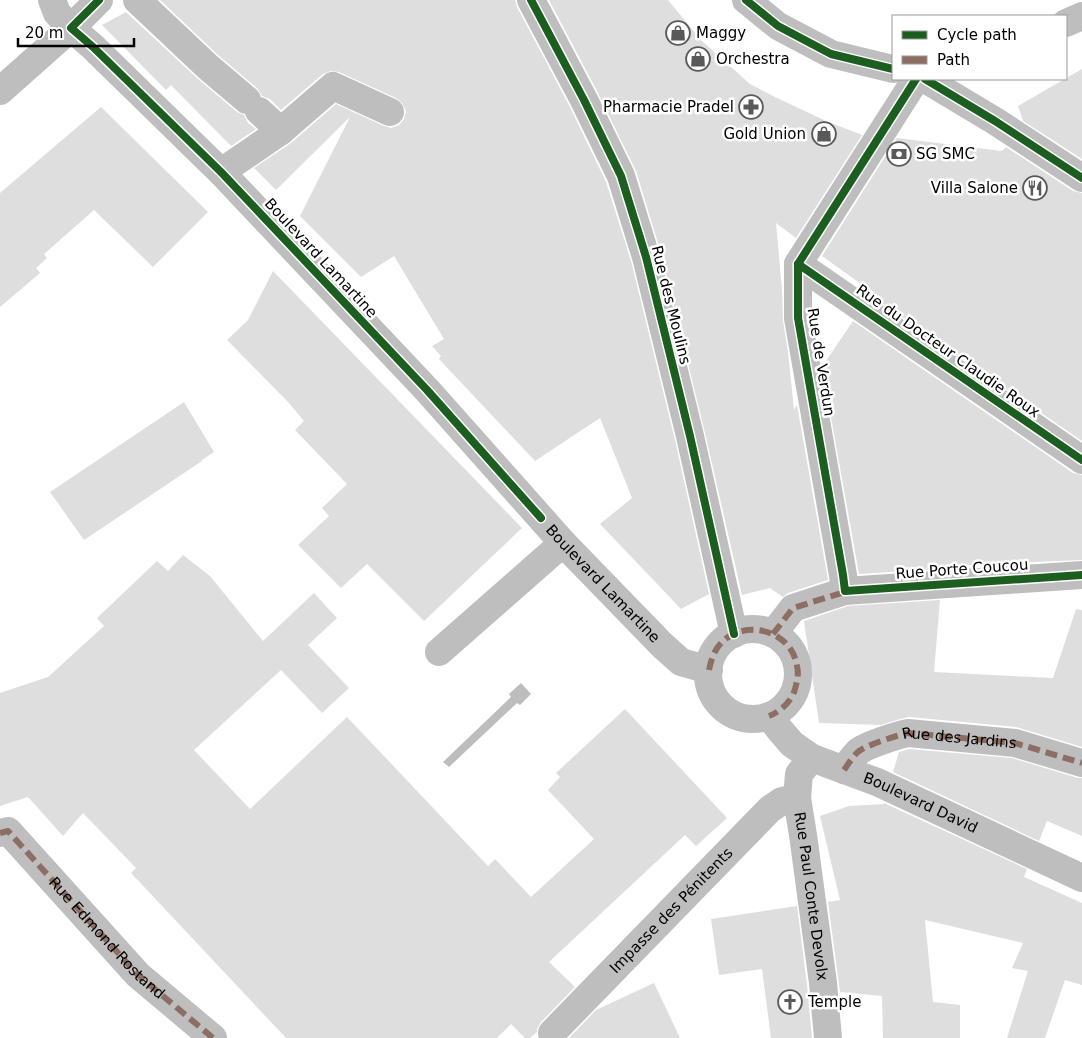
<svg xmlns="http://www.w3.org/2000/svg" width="1082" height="1038" viewBox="0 0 1082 1038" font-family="'DejaVu Sans',sans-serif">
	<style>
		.water { fill: #bdbdbd }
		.building { fill: #dedede }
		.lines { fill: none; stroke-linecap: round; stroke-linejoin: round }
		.minor { stroke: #bebebe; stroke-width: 28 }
		.quiet { stroke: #8d6e63; stroke-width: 6; stroke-dasharray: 12 6; stroke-linecap: butt }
		.cycleway-casing { stroke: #fff; stroke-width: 11 }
		.cycleway { stroke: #1b5e20; stroke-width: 8 }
		.labels { text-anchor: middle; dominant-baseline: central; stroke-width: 5; stroke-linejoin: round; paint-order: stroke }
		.poi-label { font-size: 15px; fill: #000; stroke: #fff; text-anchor: start }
		.street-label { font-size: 15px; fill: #000; stroke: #fff }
	</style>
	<rect width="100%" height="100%" fill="#fff"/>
	<!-- water -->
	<polygon class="water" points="521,683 531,694 520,705 517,703 449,767 443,762 511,697 509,694"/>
	<!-- building -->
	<g class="building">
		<polygon points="160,0 515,0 517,7 570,107 606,182 631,261 675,440 709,594 681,609 600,524 632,498 600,418 535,461 439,359 441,356 432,346 444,339 394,256 361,277 300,216 350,117 276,190 254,168 291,143 336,104 384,126 391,128 399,125 404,119 406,111 402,103 396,98 339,72 331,71 323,74 281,110 270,99 262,96 257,88 218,55"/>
		<polygon points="549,0 668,0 701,40 750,84 775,97 826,121 862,135 796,238 776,223 782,290 783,321 788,352 794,410 797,405 828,580 788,593 783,597 770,588 742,595 705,433 661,253 636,171 598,93"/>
		<polygon points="126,12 198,79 237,112 244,115 248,123 256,129 231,146 171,85 166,90 102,25"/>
		<polygon points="1082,69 1082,159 1023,121 1018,106"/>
		<polygon points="101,107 208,212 153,267 94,210 44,254 47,258 36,268 40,273 0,307 0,193"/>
		<polygon points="897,138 1002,151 1006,147 1073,191 1082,193 1082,441 870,295 872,292 822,256"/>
		<polygon points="273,271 522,528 424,621 367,564 341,588 298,545 329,516 322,508 347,484 295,430 304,421 289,403 227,340 248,320"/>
		<polygon points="853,321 1073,473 1082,475 1082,560 943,566 943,569 859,574 822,367"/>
		<polygon points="184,402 214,452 202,460 202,461 84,540 50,492"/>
		<polygon points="183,555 210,576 263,641 314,593 337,618 308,645 349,688 322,713 281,670 194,750 250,809 347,717 488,866 495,859 531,897 594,839 548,790 560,777 556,773 625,709 727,818 696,846 685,835 549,962 575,987 541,1022 537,1029 537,1032 530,1038 525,1038 511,1024 497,1038 286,1038 131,873 136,868 83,813 63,836 28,797 0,806 0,693 48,677 104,626 97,618 157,561 168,571"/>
		<polygon points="940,600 934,672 1053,678 1076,609 1082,610 1082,747 1016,727 909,717 900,719 881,725 819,723 804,621 848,606"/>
		<polygon points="909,749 1012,758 1078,778 1082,778 1082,836 1047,821 1039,841 893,772 899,752"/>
		<polygon points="884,803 1027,869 1024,877 1082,903 1082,985 1065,980 1045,1038 1007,1038 1028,971 1012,968 1023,943 925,920 933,1002 960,1005 960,1038 883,1038 882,996 840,992 828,902 840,900 820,816 849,806 884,804"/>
		<polygon points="797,906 807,985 812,1038 771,1038 762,969 719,975 711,919"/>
		<polygon points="654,983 680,1038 569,1038 596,1010"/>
	</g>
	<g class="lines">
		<!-- minor -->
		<g class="minor">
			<path id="s1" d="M52,0L57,13L71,28L93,47L221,172L427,390L563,543L662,645L681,662L709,670"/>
			<polyline points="137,0 208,67 247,100"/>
			<polyline points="531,0 584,100 621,176 646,257 690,436 734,634"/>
			<polyline points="746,0 778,26 831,54 893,69"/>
			<polyline points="1066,23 1082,16"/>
			<polyline points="925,79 995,121 1082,178"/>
			<polyline points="0,91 71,28 99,0"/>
			<polyline points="259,111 281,131"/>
			<polyline points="221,172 281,131 333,86 390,112"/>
			<polyline points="798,264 1082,460"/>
			<polyline points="845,591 843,575 798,318 798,264 916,79"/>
			<circle cx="753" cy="674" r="45"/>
			<polyline points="773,634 793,608 845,591 1082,575"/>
			<polyline points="439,652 563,543"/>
			<path id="s2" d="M769,716L779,729L792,744L812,758L877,782L1082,878"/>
			<path id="s3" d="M812,758L799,774L797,798L803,835L823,983L828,1038"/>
			<path id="s4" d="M844,770C849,763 853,756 859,751C867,745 898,735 908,733L1015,743L1082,763"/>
			<polyline points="0,833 8,831 138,975 213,1038"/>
			<path id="s5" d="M552,1033L770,809L782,801L797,798"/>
		</g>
		<!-- quiet -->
		<g class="quiet">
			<polyline points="773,634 793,608 848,591"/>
			<path d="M709,670C711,660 714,650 722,642C746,618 792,631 797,666C799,674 797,682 795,689C792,701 780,712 769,716"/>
			<path d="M844,770C849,763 853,756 859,751C867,745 898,735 908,733L1015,743L1082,763"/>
			<path id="s6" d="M0,833L8,831L138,975L213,1038"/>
		</g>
		<!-- cycleway casing -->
		<g class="cycleway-casing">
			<g id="cycleway">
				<polyline points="99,0 71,28 93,47 221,172 427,390 541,518"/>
				<polyline points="531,0 584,100 621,176 646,257 690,436 734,634"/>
				<polyline points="746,0 778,26 831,54 893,69"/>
				<polyline points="916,79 798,264 798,318 843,575 845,591 1082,575"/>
				<polyline points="925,79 995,121 1082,178"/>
				<polyline points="798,264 1082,460"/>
			</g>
		</g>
		<!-- cycleway -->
		<use href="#cycleway" class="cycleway"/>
	</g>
	<!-- icons -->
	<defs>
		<g id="shop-ring" transform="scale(1.25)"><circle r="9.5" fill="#fff" stroke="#595959" stroke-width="1.5"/><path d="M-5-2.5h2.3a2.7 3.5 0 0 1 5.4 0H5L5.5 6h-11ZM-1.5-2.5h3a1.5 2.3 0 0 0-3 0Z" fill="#595959"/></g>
		<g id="pharmacy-ring" transform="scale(1.25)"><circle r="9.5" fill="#fff" stroke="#595959" stroke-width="1.5"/><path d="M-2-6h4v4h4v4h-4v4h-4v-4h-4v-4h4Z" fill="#595959"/></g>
		<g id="bank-ring" transform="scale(1.25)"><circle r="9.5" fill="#fff" stroke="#595959" stroke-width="1.5"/><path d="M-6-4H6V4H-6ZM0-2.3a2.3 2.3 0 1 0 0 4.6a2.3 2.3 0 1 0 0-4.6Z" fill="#595959"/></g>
		<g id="restaurant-ring" transform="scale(1.25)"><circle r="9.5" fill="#fff" stroke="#595959" stroke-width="1.5"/><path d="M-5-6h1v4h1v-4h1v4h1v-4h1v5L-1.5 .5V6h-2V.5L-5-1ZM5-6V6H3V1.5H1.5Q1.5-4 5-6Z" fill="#595959"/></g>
		<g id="church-ring" transform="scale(1.25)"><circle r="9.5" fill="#fff" stroke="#595959" stroke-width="1.5"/><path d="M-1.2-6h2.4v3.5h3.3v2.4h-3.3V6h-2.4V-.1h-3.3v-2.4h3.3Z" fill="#595959"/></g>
	</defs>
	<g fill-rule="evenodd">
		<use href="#shop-ring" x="678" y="33"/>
		<use href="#shop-ring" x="698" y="59"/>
		<use href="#pharmacy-ring" x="751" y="107"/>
		<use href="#shop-ring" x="824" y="134"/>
		<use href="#bank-ring" x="899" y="154"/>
		<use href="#restaurant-ring" x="1035" y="188"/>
		<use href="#church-ring" x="790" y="1002"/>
	</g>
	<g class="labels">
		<!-- poi labels -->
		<g class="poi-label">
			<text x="696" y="33">Maggy</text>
			<text x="716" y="59">Orchestra</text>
			<text x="734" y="107" text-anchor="end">Pharmacie Pradel</text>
			<text x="806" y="134" text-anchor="end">Gold Union</text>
			<text x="916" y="154">SG SMC</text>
			<text x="1018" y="188" text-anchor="end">Villa Salone</text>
			<text x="808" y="1002">Temple</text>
		</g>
		<!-- street labels -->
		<g class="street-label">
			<text transform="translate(321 258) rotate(47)">Boulevard Lamartine</text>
			<text transform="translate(671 305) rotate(76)">Rue des Moulins</text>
			<text transform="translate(948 351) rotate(35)">Rue du Docteur Claudie Roux</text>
			<text transform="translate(821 362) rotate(81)">Rue de Verdun</text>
			<text transform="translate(962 569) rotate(-4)">Rue Porte Coucou</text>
			<text stroke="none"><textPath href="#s1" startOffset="804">Boulevard Lamartine</textPath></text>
			<text stroke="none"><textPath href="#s4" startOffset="128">Rue des Jardins</textPath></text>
			<text stroke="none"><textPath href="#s2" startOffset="178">Boulevard David</textPath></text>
			<text stroke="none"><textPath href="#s3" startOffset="144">Rue Paul Conte Devolx</textPath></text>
			<text stroke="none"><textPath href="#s5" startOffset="171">Impasse des Pénitents</textPath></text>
			<text stroke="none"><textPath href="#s6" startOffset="154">Rue Edmond Rostand</textPath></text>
		</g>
	</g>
	<!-- legend -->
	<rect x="892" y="15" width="175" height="65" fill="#ffffff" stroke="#999999"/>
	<rect x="902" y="31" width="25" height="8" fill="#1b5e20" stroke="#999999"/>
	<text x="937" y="40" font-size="15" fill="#000000">Cycle path</text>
	<rect x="902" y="56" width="25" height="8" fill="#8d6e63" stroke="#999999"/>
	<text x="937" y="65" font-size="15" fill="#000000">Path</text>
	<!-- scale -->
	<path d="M18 38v8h116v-8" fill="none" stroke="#000000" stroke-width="2.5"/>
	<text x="25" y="38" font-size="15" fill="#000000" stroke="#ffffff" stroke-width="4" paint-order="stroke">20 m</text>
</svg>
